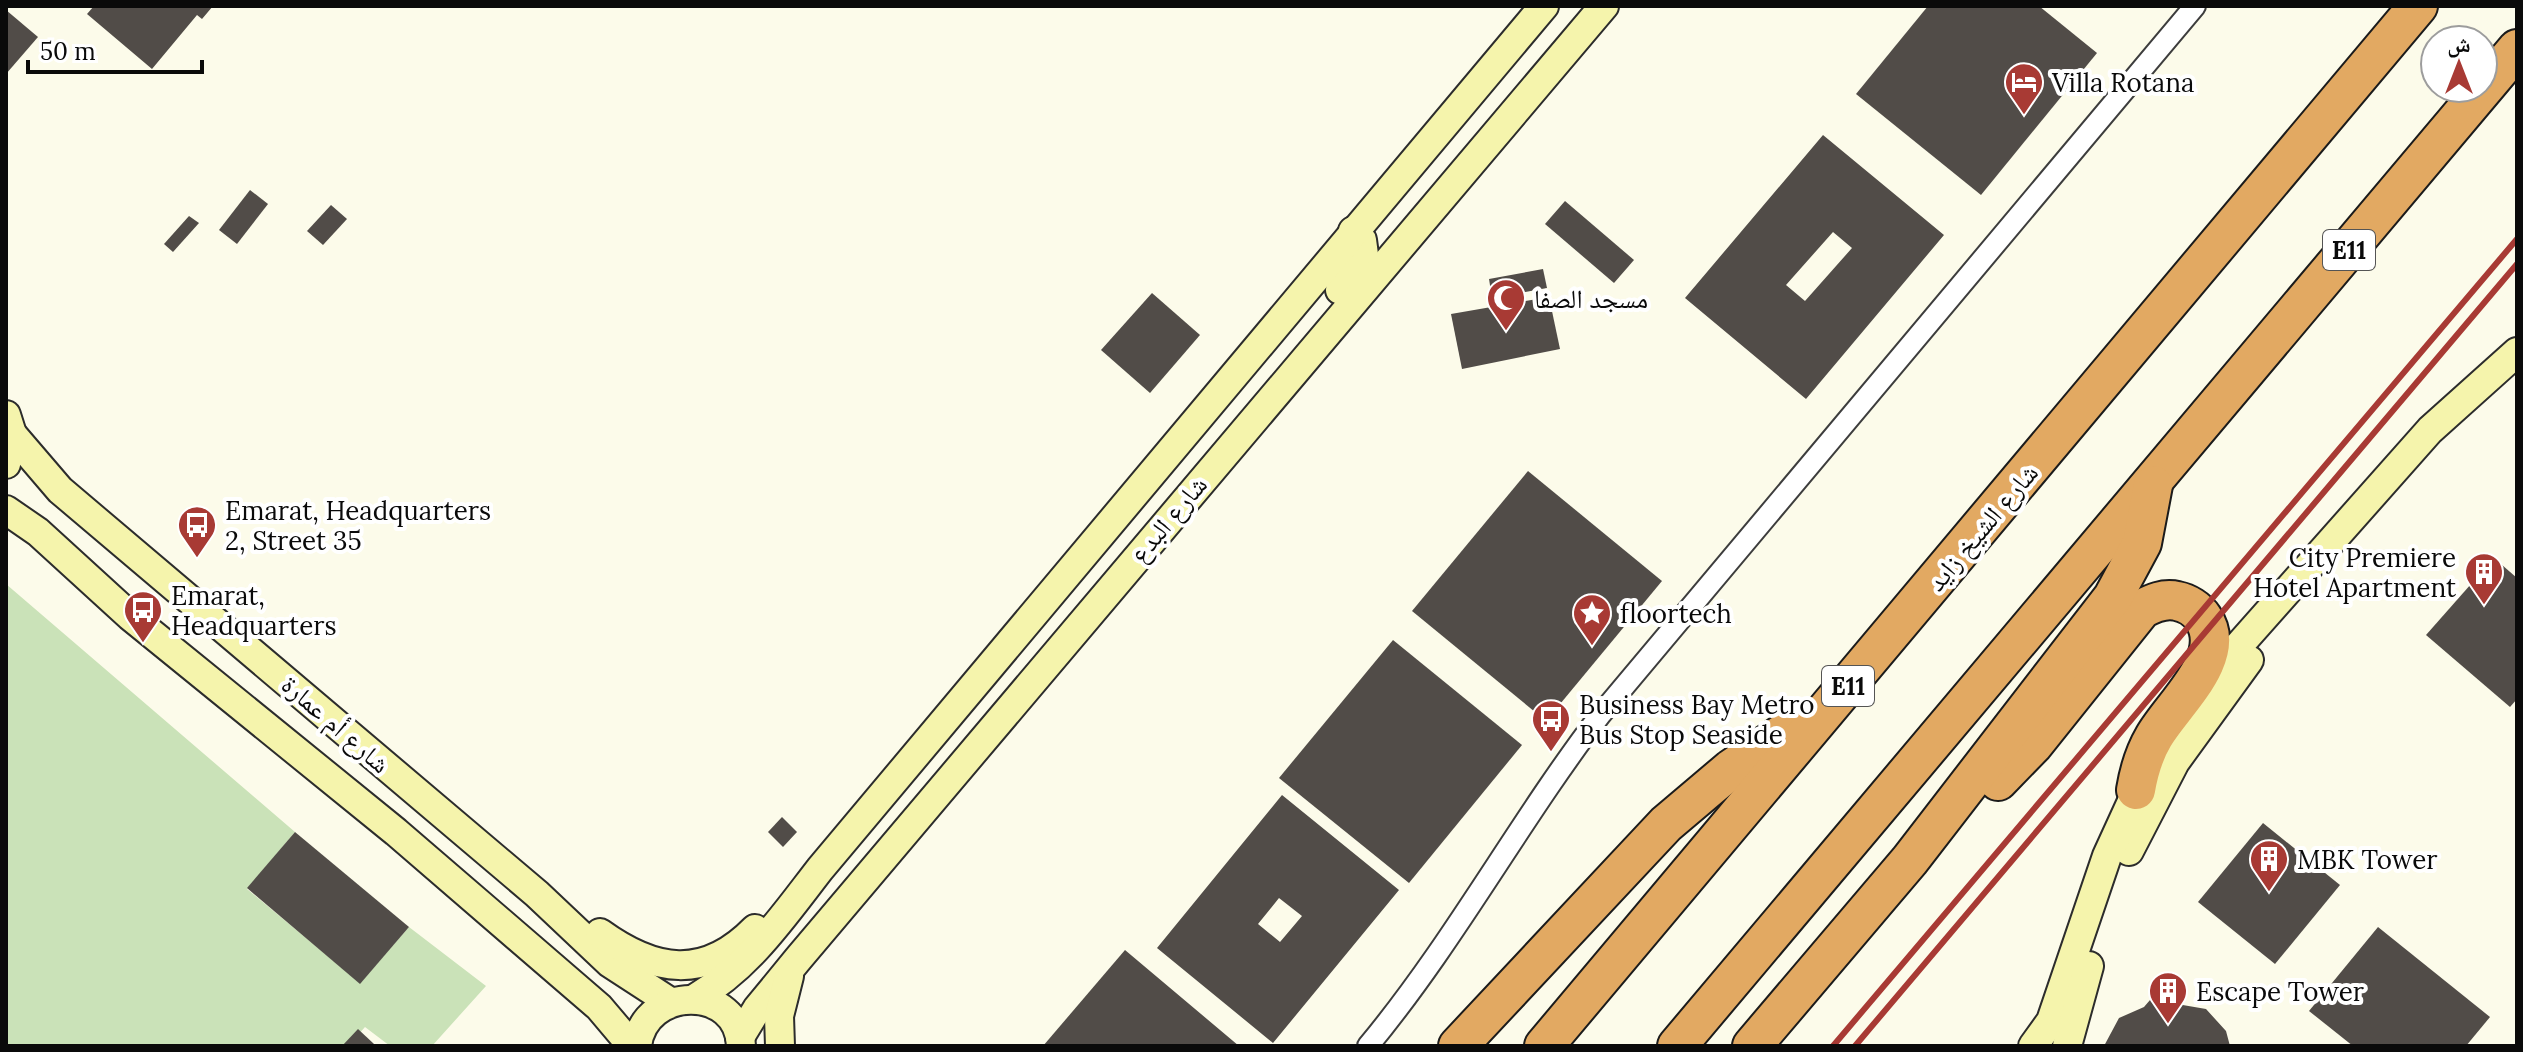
<svg xmlns="http://www.w3.org/2000/svg" width="2523" height="1052" viewBox="0 0 2523 1052" font-family="Lora,'Noto Naskh Arabic',serif">
	<style>
		.green { fill: #cae2b8 }
		.building { fill: #514c48; fill-rule: evenodd }
		.lines { fill: none; stroke-linecap: round; stroke-linejoin: round }
		.street-casing { stroke: #3d3d3d; stroke-width: 24 }
		.secondary-casing { stroke: #2c2c2c; stroke-width: 32 }
		.highway-casing { stroke: #1b1b1b; stroke-width: 42 }
		.street { stroke: #fff; stroke-width: 20 }
		.secondary { stroke: #f5f4ac; stroke-width: 28 }
		.highway { stroke: #e2a962; stroke-width: 38 }
		.rail { stroke: #a83a34; stroke-width: 6 }
		.labels { text-anchor: middle; dominant-baseline: central; stroke-width: 8; stroke-linejoin: round; paint-order: stroke }
		.shield { fill: #fff; stroke: #545454; stroke-width: 2 }
		.shield-label { font-size: 24px; font-weight: bold; fill: #0a0a0a }
		.poi-label { font-size: 26px; fill: #0a0a0a; stroke: #fff; text-anchor: start }
		.street-label { font-size: 26px; fill: #0a0a0a; stroke: #fff }
	</style>
	<rect width="100%" height="100%" fill="#fcfbea"/>
	<!-- green -->
	<polygon class="green" points="6,584 295,832 247,889 360,983 409,927 486,986 432,1046 390,1046 365,1027 348,1046 6,1046"/>
	<!-- building -->
	<g class="building">
		<polygon points="94,6 213,6 202,19 197,15 152,69 87,14"/>
		<polygon points="1928,6 2039,6 2097,53 1981,195 1856,94"/>
		<polygon points="6,10 38,37 6,74"/>
		<path d="M1823,135L1944,235L1806,399L1685,298ZM1833,232L1852,248L1805,301L1786,285Z"/>
		<polygon points="250,190 268,204 237,244 219,230"/>
		<polygon points="1565,201 1634,260 1614,283 1545,224"/>
		<polygon points="331,205 347,219 323,245 307,231"/>
		<polygon points="189,216 199,223 173,252 164,244"/>
		<polygon points="1543,269 1547,288 1492,298 1489,279"/>
		<polygon points="1152,293 1200,335 1150,393 1101,350"/>
		<polygon points="1549,297 1560,349 1462,369 1451,314"/>
		<polygon points="1528,471 1662,581 1546,721 1412,611"/>
		<polygon points="2494,558 2517,578 2517,699 2510,707 2426,635"/>
		<polygon points="1393,640 1522,745 1409,883 1279,778"/>
		<path d="M1282,795L1399,890L1273,1043L1157,948ZM1279,898L1302,916L1280,942L1258,924Z"/>
		<polygon points="782,817 797,832 783,847 768,832"/>
		<polygon points="2263,823 2340,885 2275,964 2198,902"/>
		<polygon points="295,832 409,927 360,984 247,888"/>
		<polygon points="2378,927 2490,1017 2466,1046 2353,1046 2309,1011"/>
		<polygon points="1125,950 1239,1046 1043,1046"/>
		<polygon points="2156,993 2171,1003 2206,1009 2226,1031 2230,1046 2104,1046 2119,1018 2144,1007"/>
		<polygon points="358,1029 374,1044 342,1046"/>
	</g>
	<g class="lines">
		<!-- street casing -->
		<g class="street-casing">
			<path id="street" d="M1368,1046C1455,941 1519,821 1601,714L2195,6"/>
		</g>
		<!-- secondary casing -->
		<g class="secondary-casing">
			<g id="secondary">
				<polyline points="1340,290 1364,255 1362,240 1353,231"/>
				<polyline points="6,415 12,434 6,464"/>
				<polyline points="12,434 60,490 537,894 610,963 670,1002"/>
				<polyline points="6,510 38,532 130,616 396,832 599,1007 632,1046"/>
				<polyline points="2203,686 2430,430 2517,352"/>
				<polyline points="2129,851 2175,762 2249,660"/>
				<path d="M600,933C654,972 704,981 755,929"/>
				<path d="M694,999C749,967 782,918 820,869L1544,6"/>
				<polyline points="740,1037 757,1009 798,959 1604,6"/>
				<path d="M637,1046C644,985 739,984 741,1046"/>
				<polyline points="780,1046 779,1016 789,976"/>
				<polyline points="2033,1046 2051,1021 2107,856 2145,773"/>
				<polyline points="2067,1046 2089,966"/>
			</g>
		</g>
		<!-- highway casing -->
		<g class="highway-casing">
			<g id="highway">
				<path d="M1998,781L2034,744L2142,609C2153,603 2164,598 2177,601C2187,603 2197,609 2203,618C2230,657 2172,705 2154,737C2144,754 2139,772 2136,790"/>
				<polyline points="1458,1046 1666,824 1731,769 1804,719"/>
				<polyline points="1544,1046 2418,6"/>
				<polyline points="1677,1046 2517,49"/>
				<polyline points="1752,1046 1910,860 2113,597 2142,543 2153,485"/>
			</g>
		</g>
		<!-- street -->
		<use href="#street" class="street"/>
		<!-- secondary -->
		<use href="#secondary" class="secondary"/>
		<!-- highway -->
		<use href="#highway" class="highway"/>
		<!-- rail -->
		<g class="rail">
			<polyline points="1833,1046 2517,239"/>
			<polyline points="1855,1046 2517,264"/>
		</g>
	</g>
	<!-- icons -->
	<defs>
		<g id="hotel-pin" transform="scale(2)"><path d="M0 17L-7.5 6A9.5 9.5 0 1 1 7.5 6Z" fill="#a83a34" stroke="#fff"/><path d="M-6-4.5h1.5V1H6V5H4.5V3h-9V5H-6ZM-4 0a1.8 1.8 0 1 1 3.6 0ZM.5 0V-2.5h3Q6-2.5 6 0Z" fill="#fff"/></g>
		<g id="mosque-pin" transform="scale(2)"><path d="M0 17L-7.5 6A9.5 9.5 0 1 1 7.5 6Z" fill="#a83a34" stroke="#fff"/><path d="M3.5-4.9A6 6 0 1 0 3.5 4.9A5 5 0 1 1 3.5-4.9Z" fill="#fff"/></g>
		<g id="bus-pin" transform="scale(2)"><path d="M0 17L-7.5 6A9.5 9.5 0 1 1 7.5 6Z" fill="#a83a34" stroke="#fff"/><path d="M-5-6H5V4H4V6H2V4H-2V6H-4V4H-5ZM-3.5-4V0h7V-4ZM-3.5 1.2v1.5H-2V1.2ZM2 1.2v1.5H3.5V1.2Z" fill="#fff"/></g>
		<g id="building-pin" transform="scale(2)"><path d="M0 17L-7.5 6A9.5 9.5 0 1 1 7.5 6Z" fill="#a83a34" stroke="#fff"/><path d="M-4-6H4V6H1V3H-1V6H-4ZM-2.5-4.3h1.7v1.8h-1.7ZM.8-4.3h1.7v1.8H.8ZM-2.5-1h1.7V.8h-1.7ZM.8-1h1.7V.8H.8Z" fill="#fff"/></g>
		<g id="sight-pin" transform="scale(2)"><path d="M0 17L-7.5 6A9.5 9.5 0 1 1 7.5 6Z" fill="#a83a34" stroke="#fff"/><path d="M0-6L1.8-2.2L6-1.7L2.9 1.2L3.7 5.4L0 3.3L-3.7 5.4L-2.9 1.2L-6-1.7L-1.8-2.2Z" fill="#fff"/></g>
	</defs>
	<g fill-rule="evenodd">
		<use href="#hotel-pin" x="2024" y="82"/>
		<use href="#mosque-pin" x="1506" y="298"/>
		<use href="#bus-pin" x="197" y="525"/>
		<use href="#building-pin" x="2484" y="572"/>
		<use href="#bus-pin" x="143" y="610"/>
		<use href="#sight-pin" x="1592" y="613"/>
		<use href="#bus-pin" x="1551" y="719"/>
		<use href="#building-pin" x="2269" y="859"/>
		<use href="#building-pin" x="2168" y="991"/>
	</g>
	<g class="labels">
		<!-- shield labels -->
		<g class="shield">
			<rect x="2323" y="230" width="52" height="40" rx="6"/>
			<rect x="1822" y="666" width="52" height="40" rx="6"/>
		</g>
		<g class="shield-label">
			<text x="2349" y="250">E11</text>
			<text x="1848" y="686">E11</text>
		</g>
		<!-- poi labels -->
		<g class="poi-label">
			<text x="2052" y="82">Villa Rotana</text>
			<text x="1534" y="298">مسجد الصفا</text>
			<text x="225" y="510">Emarat, Headquarters<tspan x="225" dy="30">2, Street 35</tspan></text>
			<text x="2456" y="557" text-anchor="end">City Premiere<tspan x="2456" dy="30">Hotel Apartment</tspan></text>
			<text x="171" y="595">Emarat,<tspan x="171" dy="30">Headquarters</tspan></text>
			<text x="1620" y="613">floortech</text>
			<text x="1579" y="704">Business Bay Metro<tspan x="1579" dy="30">Bus Stop Seaside</tspan></text>
			<text x="2297" y="859">MBK Tower</text>
			<text x="2196" y="991">Escape Tower</text>
		</g>
		<!-- street labels -->
		<g class="street-label">
			<text transform="translate(1168 519) rotate(-50)">شارع البدع</text>
			<text transform="translate(1982 527) rotate(-50)">شارع الشيخ زايد</text>
			<text transform="translate(336 724) rotate(41)">شارع أم عمارة</text>
		</g>
	</g>
	<!-- border -->
	<rect width="2523" height="1052" fill="none" stroke="#0a0a0a" stroke-width="16"/>
	<!-- north arrow -->
	<g transform="translate(2459 64)"><circle r="38" fill="#ffffff" stroke="#9d9d9d" stroke-width="2"/>
	<path d="M0-6L14 30L0 20L-14 30Z" fill="#a83a34"/>
	<text y="-12" font-size="22" font-weight="bold" text-anchor="middle" fill="#0a0a0a">ش</text>
	</g>
	<!-- scale -->
	<path d="M28 60v12h174v-12" fill="none" stroke="#0a0a0a" stroke-width="4"/>
	<text x="40" y="60" font-size="24" fill="#0a0a0a" stroke="#ffffff" stroke-width="6" paint-order="stroke">50 m</text>
</svg>
